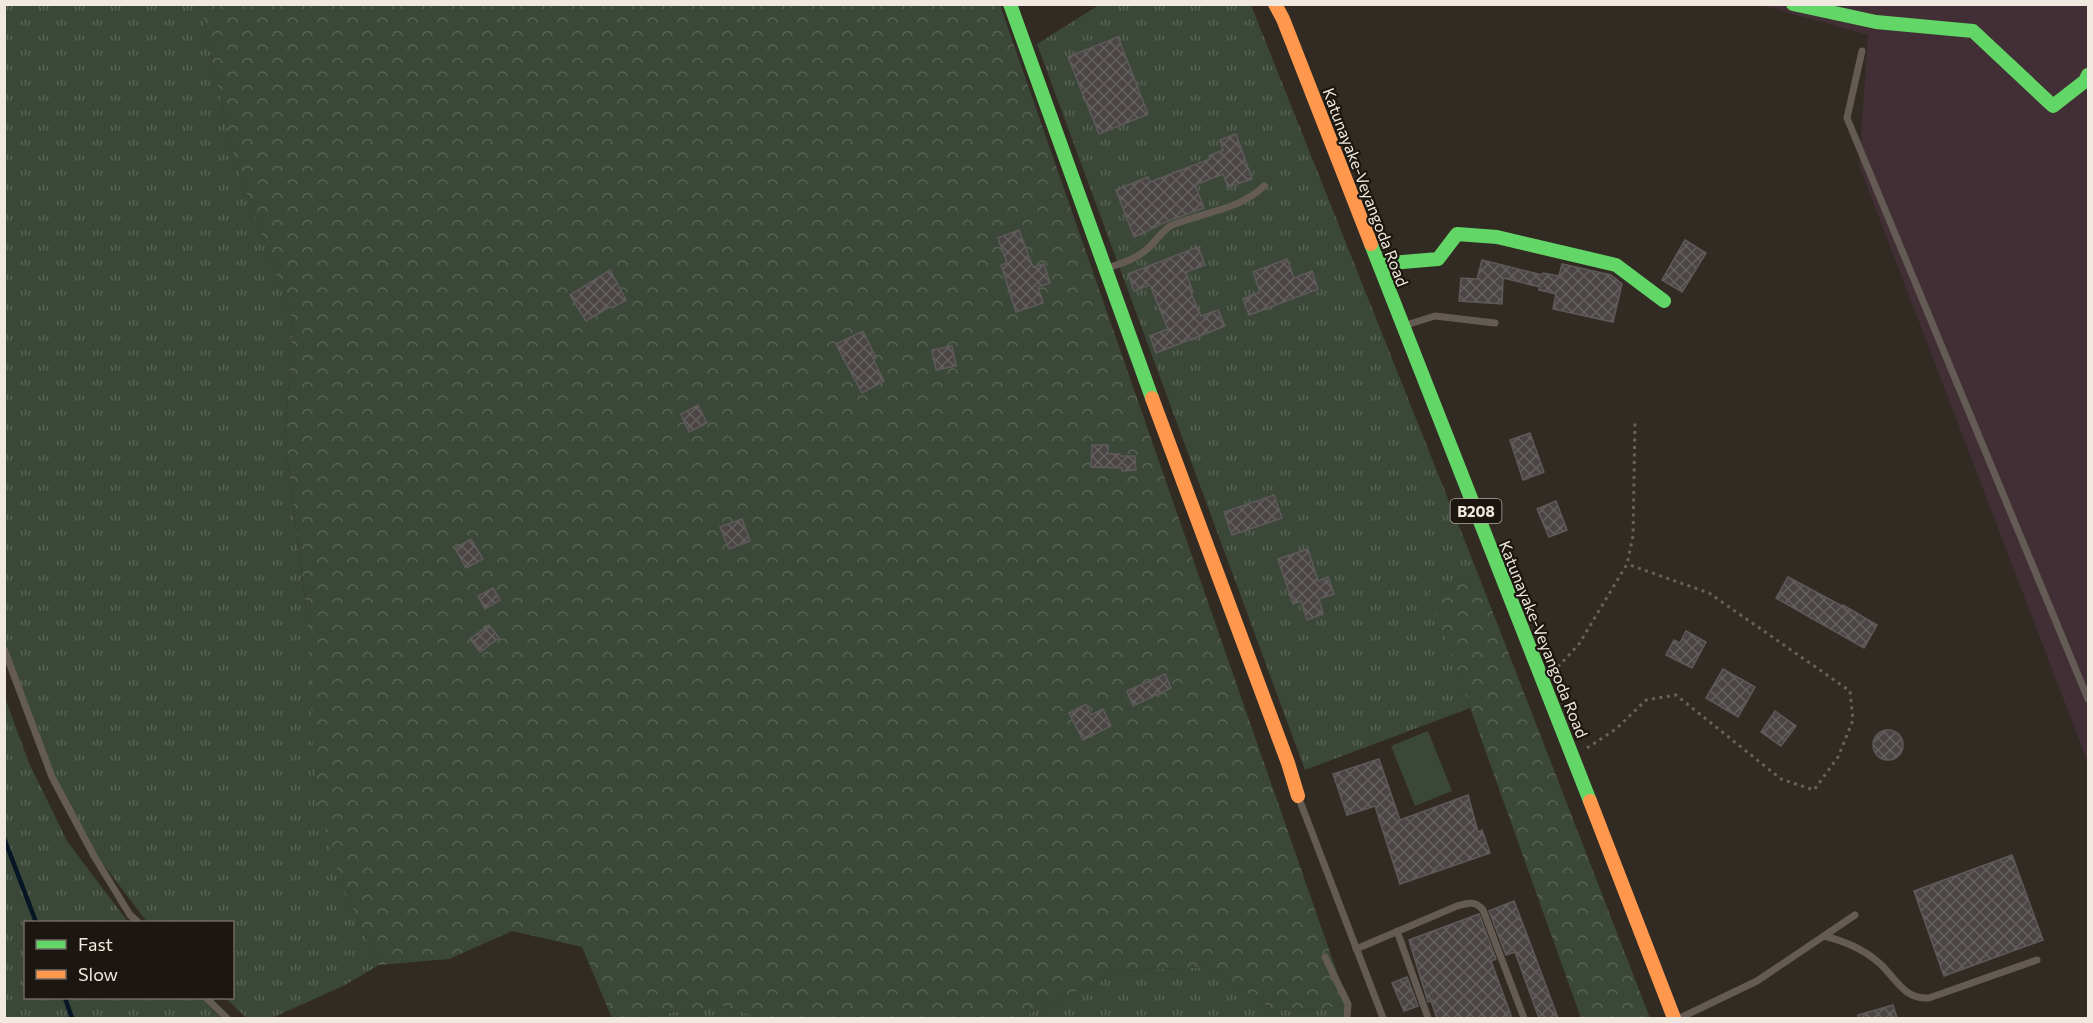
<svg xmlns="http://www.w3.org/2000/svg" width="2093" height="1023" viewBox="0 0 2093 1023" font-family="Commissioner,sans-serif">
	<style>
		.industrial { fill: #412f35 }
		.grass { fill: url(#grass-tufts) }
		.forest { fill: url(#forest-crowns) }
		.green { fill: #3b4839 }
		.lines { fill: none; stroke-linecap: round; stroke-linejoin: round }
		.stream { stroke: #061624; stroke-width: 4.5 }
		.building { fill: url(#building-cross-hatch); stroke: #5e5a59; stroke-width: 1.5 }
		.path { stroke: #68625c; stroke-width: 3; stroke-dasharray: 3 4.5; stroke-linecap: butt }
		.lane { stroke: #645c54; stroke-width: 7 }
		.fast { stroke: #63d668; stroke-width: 14 }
		.slow { stroke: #ff974d; stroke-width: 14 }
		.labels { text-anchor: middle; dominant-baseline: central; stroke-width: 4.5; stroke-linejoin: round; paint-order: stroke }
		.shield { fill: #1b160f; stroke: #b1aaa1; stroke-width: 1.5 }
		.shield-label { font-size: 15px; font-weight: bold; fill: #f1e9df }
		.street-label { font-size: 16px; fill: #f1e9df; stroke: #1b160f }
	</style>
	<defs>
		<pattern id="grass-tufts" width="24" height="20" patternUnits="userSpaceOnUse" patternTransform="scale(1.5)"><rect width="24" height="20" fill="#3b4839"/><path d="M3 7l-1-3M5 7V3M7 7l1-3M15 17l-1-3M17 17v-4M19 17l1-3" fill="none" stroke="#586255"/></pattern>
		<pattern id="forest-crowns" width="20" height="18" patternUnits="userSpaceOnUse" patternTransform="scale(1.5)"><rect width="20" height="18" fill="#3b4839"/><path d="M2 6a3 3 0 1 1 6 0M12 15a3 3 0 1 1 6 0" fill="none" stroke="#586255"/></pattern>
		<pattern id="building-cross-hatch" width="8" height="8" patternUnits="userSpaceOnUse" patternTransform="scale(1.5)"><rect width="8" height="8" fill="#4b4645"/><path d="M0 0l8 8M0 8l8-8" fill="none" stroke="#65615f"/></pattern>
	</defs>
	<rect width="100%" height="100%" fill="#322b23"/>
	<!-- industrial -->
	<polygon class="industrial" points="1761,5 2088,5 2088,763 1859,165 1868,35"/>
	<!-- grass -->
	<g class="grass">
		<polygon points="5,5 204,5 204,25 235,162 293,320 285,441 341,882 379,965 345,985 272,1018 246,1018 226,998 232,998 232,922 147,922 88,844 51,779 5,656"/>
		<polygon points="1099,5 1251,5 1478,574 1430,593 1470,708 1305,770 1037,44"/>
		<polygon points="5,698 29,763 67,841 128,922 26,922 26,998 201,998 221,1018 5,1018"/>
		<polygon points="1206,967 1274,1010 1324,1009 1348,1004 1347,1018 1020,1018 1119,971"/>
		<polygon points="722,1006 764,1018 629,1018"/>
	</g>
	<!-- forest -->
	<g class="forest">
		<polygon points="204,5 1000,5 1348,1004 1324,1009 1274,1010 1206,967 1119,971 1020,1018 764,1018 722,1006 629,1018 612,1018 582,947 512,931 449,959 379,965 341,882 316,799 307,613 285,441 293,320 235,162 204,25"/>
		<polygon points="1478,574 1650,1018 1581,1018 1429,593"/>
	</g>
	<!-- green -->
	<polygon class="green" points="1428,731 1452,791 1415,806 1391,746"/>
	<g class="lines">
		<!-- stream -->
		<g class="stream">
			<polyline points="4,838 36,922"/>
			<polyline points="65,998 72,1018"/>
		</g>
	</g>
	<!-- building -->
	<g class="building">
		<polygon points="1118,37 1148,114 1099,134 1068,57"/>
		<polygon points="1236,134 1252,179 1228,187 1223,174 1195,185 1204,208 1168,221 1134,237 1116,190 1148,177 1150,182 1210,159 1209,156 1223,150 1220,140"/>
		<polygon points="1019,230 1033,267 1044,264 1050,283 1038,287 1043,303 1016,312 1001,265 1007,263 998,238"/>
		<polygon points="1685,240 1706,253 1682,292 1662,280"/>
		<polygon points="1198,247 1205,265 1186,272 1193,292 1191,293 1201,316 1218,310 1225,326 1156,353 1150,336 1168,329 1150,285 1134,291 1128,274"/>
		<polygon points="1287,259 1294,278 1312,271 1318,289 1249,315 1243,299 1260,292 1253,272"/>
		<polygon points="1482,260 1542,275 1543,273 1559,276 1562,264 1611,275 1622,284 1613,322 1553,309 1556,294 1539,290 1540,287 1503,278 1502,304 1459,301 1461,278 1477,279"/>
		<polygon points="610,270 626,300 612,308 611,306 586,321 570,295"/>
		<polygon points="863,331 876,358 873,359 884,381 862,393 836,344"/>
		<polygon points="952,346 956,366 936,370 932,350"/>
		<polygon points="698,405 707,423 689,432 681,414"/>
		<polygon points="1530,433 1544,472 1523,480 1510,440"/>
		<polygon points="1092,445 1108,445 1108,454 1120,454 1120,456 1135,456 1136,470 1122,471 1122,468 1091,467"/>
		<polygon points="1274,495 1282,518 1232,535 1224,512"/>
		<polygon points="1556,501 1567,530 1549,537 1537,509"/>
		<polygon points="742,519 750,541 729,549 720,527"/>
		<polygon points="471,539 483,559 466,568 455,548"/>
		<polygon points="1308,549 1318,581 1328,577 1334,594 1319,599 1323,614 1307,620 1301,601 1293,604 1278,559"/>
		<polygon points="1788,577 1842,606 1843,605 1877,625 1864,648 1776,598"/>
		<polygon points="493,588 500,600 485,609 478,596"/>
		<polygon points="489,625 499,638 480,652 470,639"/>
		<polygon points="1686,631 1706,642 1692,668 1666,655 1674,640 1680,643"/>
		<polygon points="1723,669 1755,687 1738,717 1706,698"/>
		<polygon points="1165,674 1171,688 1133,706 1127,691"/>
		<polygon points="1086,704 1091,715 1103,709 1111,726 1083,740 1069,713"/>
		<polygon points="1775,711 1796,726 1781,746 1761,732"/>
		<circle cx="1888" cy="745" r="15"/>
		<polygon points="1379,759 1400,820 1468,795 1478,832 1482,830 1490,853 1400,884 1375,806 1347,815 1333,774"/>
		<polygon points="2012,855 2043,940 1944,976 1914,891"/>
		<polygon points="1514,901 1532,948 1558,1018 1539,1018 1515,952 1506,955 1489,911"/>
		<polygon points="1479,914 1496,959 1491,961 1512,1018 1437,1018 1431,1001 1428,1002 1409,940"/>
		<polygon points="1407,977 1418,1006 1404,1011 1392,983"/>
		<polygon points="1893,1005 1897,1018 1858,1018 1858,1015"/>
	</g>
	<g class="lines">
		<!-- path -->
		<g class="path">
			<polyline points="1558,667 1579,644 1627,564 1633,536 1635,421"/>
			<polyline points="1587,748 1616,729 1646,700 1676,695 1781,779 1814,790 1838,757 1853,720 1850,691 1709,593 1627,564"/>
		</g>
		<!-- lane -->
		<g class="lane">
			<polyline points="1862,51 1847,118 2088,699"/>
			<path d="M1106,269C1117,264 1132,261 1142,253C1153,246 1159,234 1170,226C1202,212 1238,211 1264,186"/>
			<polyline points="1406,325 1435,316 1495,323"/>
			<polyline points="4,649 52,777 94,856 130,915 138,922"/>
			<polyline points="1298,796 1383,1018"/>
			<polyline points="1397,931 1428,1018"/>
			<path d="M1824,936C1844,941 1862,948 1878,962C1895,976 1903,1000 1929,998L2037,960"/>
			<path d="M1356,949L1457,906C1468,903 1475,900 1483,910L1524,1018"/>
			<polyline points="1325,957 1348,1004 1347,1018"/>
			<polyline points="206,998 227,1018"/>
			<polyline points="1680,1018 1757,981 1855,915"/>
		</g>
		<!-- fast -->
		<g class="fast">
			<polyline points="1010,4 1152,398"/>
			<polyline points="1793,4 1876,22 1973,31 2053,106 2085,81 2088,75"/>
			<polyline points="1371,244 1590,801"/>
			<polyline points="1379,264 1438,259 1457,234 1497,237 1616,265 1664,301"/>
		</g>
		<!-- slow -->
		<g class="slow">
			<polyline points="1275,4 1283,19 1371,244"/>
			<polyline points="1152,398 1288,763 1298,796"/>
			<polyline points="1590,801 1674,1018"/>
		</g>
	</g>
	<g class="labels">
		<!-- shield labels -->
		<rect class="shield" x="1450.5" y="499" width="51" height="24" rx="4.5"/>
		<g class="shield-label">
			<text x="1476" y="511">B208</text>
		</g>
		<!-- street labels -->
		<g class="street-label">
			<text transform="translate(1366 187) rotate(69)">Katunayake-Veyangoda Road</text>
			<text transform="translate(1544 639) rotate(68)">Katunayake-Veyangoda Road</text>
		</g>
	</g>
	<!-- border -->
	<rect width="2093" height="1023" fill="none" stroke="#f1e9df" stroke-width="12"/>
	<!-- legend -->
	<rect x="24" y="921" width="210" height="78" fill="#1b160f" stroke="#716a62" stroke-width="1.5"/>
	<rect x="36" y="940" width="30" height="9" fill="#63d668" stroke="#716a62" stroke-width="1.5"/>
	<text x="78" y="951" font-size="18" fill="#f1e9df">Fast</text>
	<rect x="36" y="970" width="30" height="9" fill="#ff974d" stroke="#716a62" stroke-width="1.5"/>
	<text x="78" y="981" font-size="18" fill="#f1e9df">Slow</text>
</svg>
